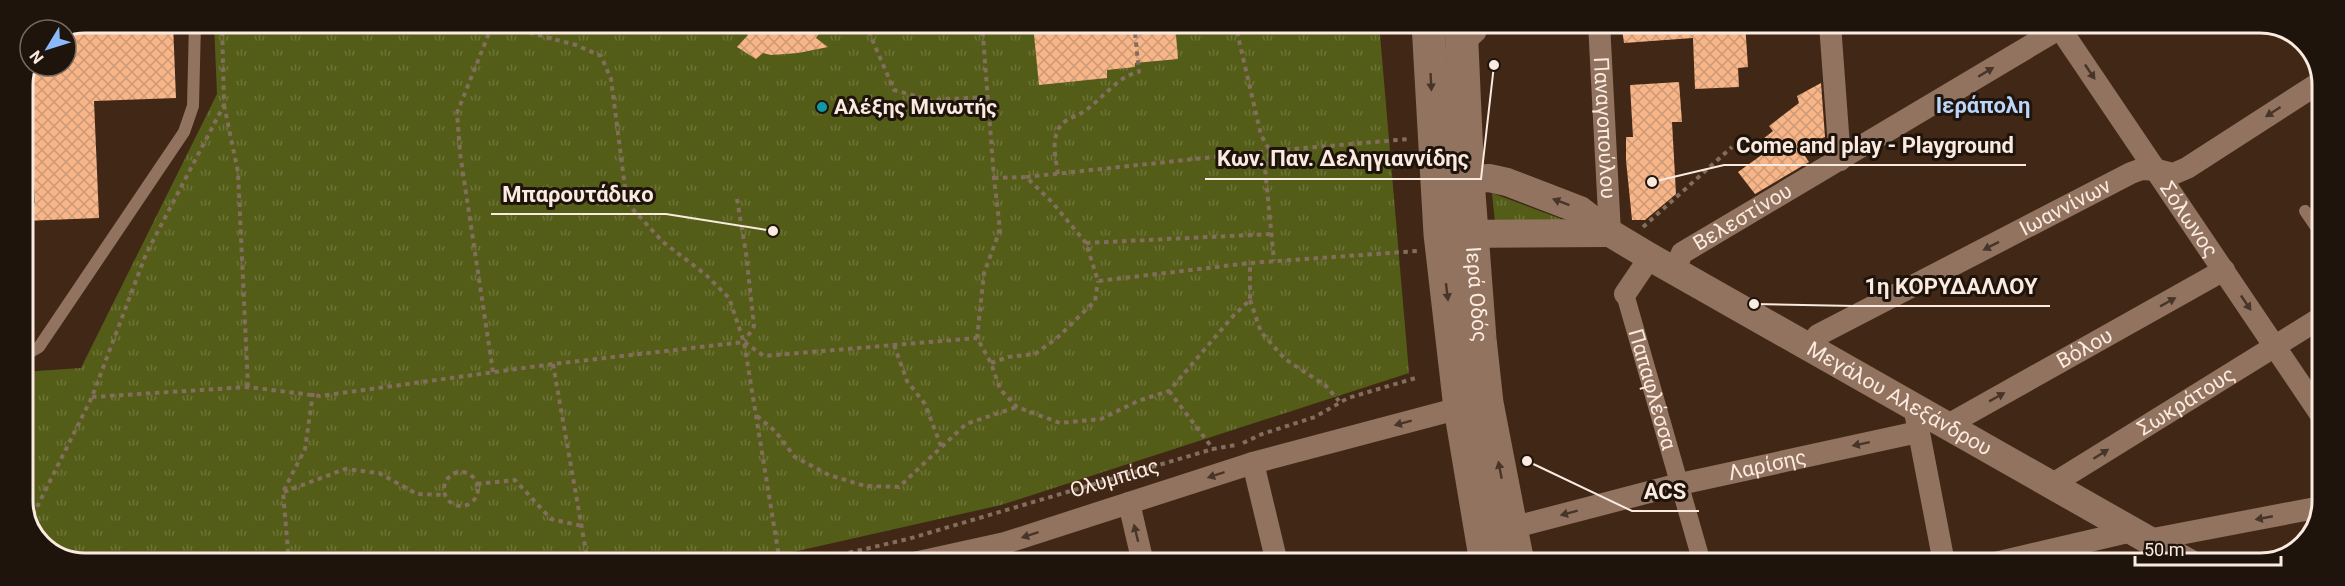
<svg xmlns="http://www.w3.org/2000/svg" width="2345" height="586" viewBox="0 0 2345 586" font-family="Roboto,sans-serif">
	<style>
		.park { fill: url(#park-tufts) }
		.building { fill: url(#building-cross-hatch) }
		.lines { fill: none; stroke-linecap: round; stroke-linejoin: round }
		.path { stroke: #836d5d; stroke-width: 4; stroke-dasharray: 4.5 4.5; stroke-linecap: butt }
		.service { stroke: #91735f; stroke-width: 12 }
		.pedestrian { stroke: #91735f; stroke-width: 18 }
		.minor { stroke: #91735f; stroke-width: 22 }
		.tertiary { stroke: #91735f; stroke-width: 28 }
		.secondary { stroke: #91735f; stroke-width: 33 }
		.oneway { fill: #473529 }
		.culture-dot { fill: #0f9aa8; stroke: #1f140c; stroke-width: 2 }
		.labels { text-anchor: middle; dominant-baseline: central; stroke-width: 6; stroke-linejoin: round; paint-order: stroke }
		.poi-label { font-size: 21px; font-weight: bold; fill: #fbeadf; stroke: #1f140c; text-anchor: start }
		.street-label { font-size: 21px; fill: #fbeadf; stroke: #1f140c }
		.neighbourhood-label { font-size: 22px; font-weight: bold; fill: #bbd6fb; stroke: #1f140c }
		.rim { fill: none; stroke: #fbeadf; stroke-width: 3 }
		.leader { fill: none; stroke: #fbeadf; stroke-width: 2 }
		.callout-dot { fill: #fbeadf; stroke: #1f140c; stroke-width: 2 }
		.callout-label { font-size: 22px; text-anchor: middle; font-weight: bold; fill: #fbeadf; stroke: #1f140c; stroke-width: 6; stroke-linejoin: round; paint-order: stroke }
	</style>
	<defs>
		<pattern id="park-tufts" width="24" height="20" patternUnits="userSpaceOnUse" patternTransform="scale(1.5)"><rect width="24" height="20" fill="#545d18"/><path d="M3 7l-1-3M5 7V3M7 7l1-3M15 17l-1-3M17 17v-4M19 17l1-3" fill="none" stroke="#6e7439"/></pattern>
		<pattern id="building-cross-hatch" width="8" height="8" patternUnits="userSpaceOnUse" patternTransform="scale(1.5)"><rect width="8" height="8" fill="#f7b588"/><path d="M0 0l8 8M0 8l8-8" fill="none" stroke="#c97"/></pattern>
	</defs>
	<rect width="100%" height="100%" fill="#412816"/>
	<!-- park -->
	<g class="park">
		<polygon points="214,23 1379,23 1409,373 1001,505 744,563 72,562 38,542 23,509 23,372 81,368 217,94"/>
		<polygon points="1492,193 1572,223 1495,223"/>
	</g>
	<!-- building -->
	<g class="building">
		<polygon points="738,23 826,23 816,38 828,47 798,53 771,55 763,53 756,59 737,47 748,35"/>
		<polygon points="1036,23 1175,23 1178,59 1135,63 1135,67 1107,70 1107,78 1039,85 1033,25"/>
		<polygon points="1621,23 1745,23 1748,67 1738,68 1739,87 1695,89 1693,38 1624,43"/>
		<polygon points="173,24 176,98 94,101 99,218 23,221 23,204 35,203 30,104 23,104 22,85 30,66 66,66 66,32"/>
		<polygon points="1679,82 1682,122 1672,122 1676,194 1645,220 1632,220 1626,160 1626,137 1633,137 1630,85"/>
		<polygon points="1821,83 1825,137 1799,147 1809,162 1755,194 1738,172 1770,149 1763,139 1773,131 1769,126 1799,103 1797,96"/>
	</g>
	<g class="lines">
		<!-- path -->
		<g class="path">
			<polyline points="865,23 894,90 930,100 988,97"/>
			<polyline points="982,23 994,178 1000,230 984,273 977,338 991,363 1000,389 1017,407 1060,423 1101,419 1138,401 1169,391 1234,315 1250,300 1250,263"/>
			<polyline points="1235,23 1261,135 1270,151 1265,168 1274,261"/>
			<polyline points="224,105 238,172 248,387"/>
			<path d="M1058,174C1056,160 1051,142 1059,128C1064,119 1075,117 1083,112C1102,100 1117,76 1139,72L1134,23"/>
			<polyline points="1026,177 1270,151 1409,139"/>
			<polyline points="994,178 1026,177 1052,202 1086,243 1098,281 1250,263 1417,251"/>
			<polyline points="737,199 746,253 754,326 745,341"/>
			<polyline points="1643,227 1732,147"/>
			<polyline points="1086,243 1271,234"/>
			<polyline points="1250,300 1261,332 1285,359 1326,386 1339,401"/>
			<polyline points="894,345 907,381 925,404 941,446"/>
			<polyline points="991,363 1008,357 1035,354 1057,338 1095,301 1098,281"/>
			<polyline points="553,364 588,563"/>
			<polyline points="493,372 460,153 457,113 493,23 576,45 601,56 611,79 627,203 663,242 705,274 729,298 744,342 780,563"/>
			<polyline points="1169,391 1214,450"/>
			<polyline points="92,397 248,387 320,396 553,364 744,342 764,356 977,338"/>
			<polyline points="757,416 775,431 795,457 829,475 865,486 899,487 966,424 1017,407"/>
			<polyline points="1243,443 1262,434 1315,417 1348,398 1419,377"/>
			<circle cx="461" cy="489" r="17"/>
			<polyline points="477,484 515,480 551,519 582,526"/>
			<polyline points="284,492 345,469 379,473 417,494 444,495"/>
			<polyline points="29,523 92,397 146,254 224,105 222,23"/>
			<polyline points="289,562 283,492 305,449 313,393"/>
			<path id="s1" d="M805,563L908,539L1213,449L1236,445"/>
		</g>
		<!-- service -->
		<g class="service">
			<polyline points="1468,45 1480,34 1480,23"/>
			<polyline points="2305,211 2322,236"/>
			<polyline points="23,356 39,347 184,132 193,106 195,23"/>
		</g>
		<!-- pedestrian -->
		<path class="pedestrian" id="s2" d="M1625,294L1702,563"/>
		<!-- minor -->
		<g class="minor">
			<path id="s3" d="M1599,23L1610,233"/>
			<polyline points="1830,24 1840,160"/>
			<path id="s4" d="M2057,24L2321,415"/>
			<path id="s5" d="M1674,271L1682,253L2067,24"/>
			<polyline points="1625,294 1650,257"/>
			<path id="s6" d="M1808,347L1818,335L2131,173L2142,169L2157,170L2173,174L2187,168L2322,81"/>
			<polyline points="1916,417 1944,563"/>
			<path id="s7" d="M1946,426L2224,270"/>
			<polyline points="1253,463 1277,563"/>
			<path id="s8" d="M2051,485L2322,317"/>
			<polyline points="1129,503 1143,563"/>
			<path id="s9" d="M1511,528L1680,484L1918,432"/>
			<polyline points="2148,540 2321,507"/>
			<polyline points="914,563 1005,543 1253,463 1460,408"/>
			<polyline points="1995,563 2132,531"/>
		</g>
		<!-- tertiary -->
		<g class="tertiary">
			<path id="s10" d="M1445,182L1489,178L1507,182L1580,210L1610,233L1650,257L2189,563"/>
			<polyline points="1451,234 1610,233"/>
		</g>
		<!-- secondary -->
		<g class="secondary">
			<polyline points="1428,23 1440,234 1460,408 1486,563"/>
			<path id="s11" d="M1461,23L1468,180L1480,339L1487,403L1518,563"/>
		</g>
	</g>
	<!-- one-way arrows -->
	<defs><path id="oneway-solid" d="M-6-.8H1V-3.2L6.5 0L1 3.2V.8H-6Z" transform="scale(1.5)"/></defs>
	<g class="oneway">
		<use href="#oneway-solid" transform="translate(1986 72) rotate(-31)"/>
		<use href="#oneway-solid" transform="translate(2090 72) rotate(56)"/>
		<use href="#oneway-solid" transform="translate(1431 82) rotate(87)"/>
		<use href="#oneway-solid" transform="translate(2273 112) rotate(147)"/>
		<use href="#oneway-solid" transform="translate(1561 202) rotate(-159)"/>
		<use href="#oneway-solid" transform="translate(1991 246) rotate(153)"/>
		<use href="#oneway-solid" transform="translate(1447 292) rotate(83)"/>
		<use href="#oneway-solid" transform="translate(2168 302) rotate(-29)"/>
		<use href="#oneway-solid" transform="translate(2246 303) rotate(56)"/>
		<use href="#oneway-solid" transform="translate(1997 397) rotate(-29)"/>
		<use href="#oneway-solid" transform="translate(1403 423) rotate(165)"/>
		<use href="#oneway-solid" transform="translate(1861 444) rotate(168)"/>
		<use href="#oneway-solid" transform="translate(2101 454) rotate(-32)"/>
		<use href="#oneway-solid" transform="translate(1500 470) rotate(-101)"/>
		<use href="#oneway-solid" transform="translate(1216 475) rotate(162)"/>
		<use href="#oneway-solid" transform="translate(1569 513) rotate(165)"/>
		<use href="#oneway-solid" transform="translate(2264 518) rotate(169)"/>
		<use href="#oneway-solid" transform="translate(1136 533) rotate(-104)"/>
		<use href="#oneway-solid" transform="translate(1030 535) rotate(162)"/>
	</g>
	<!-- markers -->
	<circle class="culture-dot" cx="822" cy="107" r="6"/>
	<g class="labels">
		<!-- poi labels -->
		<g class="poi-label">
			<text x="834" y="107">Αλέξης Μινωτής</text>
		</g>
		<!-- street labels -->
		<g class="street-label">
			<text stroke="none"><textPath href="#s3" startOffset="105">Παναγοπούλου</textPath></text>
			<text stroke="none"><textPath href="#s6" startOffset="294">Ιωαννίνων</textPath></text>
			<text stroke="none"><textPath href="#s5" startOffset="90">Βελεστίνου</textPath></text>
			<text stroke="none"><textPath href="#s4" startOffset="236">Σόλωνος</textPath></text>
			<text stroke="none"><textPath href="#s11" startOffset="272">Ιερά Οδός</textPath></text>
			<text stroke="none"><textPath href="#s7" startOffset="159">Βόλου</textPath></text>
			<text stroke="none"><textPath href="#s2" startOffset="99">Παπαφλέσσα</textPath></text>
			<text stroke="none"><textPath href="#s10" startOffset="512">Μεγάλου Αλεξάνδρου</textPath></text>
			<text stroke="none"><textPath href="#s8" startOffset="159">Σωκράτους</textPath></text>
			<text stroke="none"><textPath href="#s9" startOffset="264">Λαρίσης</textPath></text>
			<text stroke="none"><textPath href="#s1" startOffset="321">Ολυμπίας</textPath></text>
		</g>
		<!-- neighbourhood labels -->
		<g class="neighbourhood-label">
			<text x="1983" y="105">Ιεράπολη</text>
		</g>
	</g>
	<!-- crop -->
	<path d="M0 0H2345V586H0ZM85 33H2260A52 52 0 0 1 2312 85V501A52 52 0 0 1 2260 553H85A52 52 0 0 1 33 501V85A52 52 0 0 1 85 33Z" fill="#1f140c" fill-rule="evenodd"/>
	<path class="rim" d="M85 33H2260A52 52 0 0 1 2312 85V501A52 52 0 0 1 2260 553H85A52 52 0 0 1 33 501V85A52 52 0 0 1 85 33Z"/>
	<!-- callouts -->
	<path class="leader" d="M1652 182L1724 165H2026M1494 65L1481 179H1205M773 231L666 214H491M1754 304L1853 306H2050M1527 461L1632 511H1699"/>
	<g class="callout-dot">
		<circle cx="1652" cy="182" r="6"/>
		<circle cx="1494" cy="65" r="6"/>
		<circle cx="773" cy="231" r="6"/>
		<circle cx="1754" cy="304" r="6"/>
		<circle cx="1527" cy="461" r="6"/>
	</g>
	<g class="callout-label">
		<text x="1875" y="153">Come and play - Playground</text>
		<text x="1343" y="166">Κων. Παν. Δεληγιαννίδης</text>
		<text x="578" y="202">Μπαρουτάδικο</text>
		<text x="1951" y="294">1η ΚΟΡΥΔΑΛΛΟΥ</text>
		<text x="1665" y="499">ACS</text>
	</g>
	<!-- north arrow -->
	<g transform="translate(48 48) rotate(232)"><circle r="28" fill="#1f140c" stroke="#776a60" stroke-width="1.5"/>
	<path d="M0-4.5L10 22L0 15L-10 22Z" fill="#8abafc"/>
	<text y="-9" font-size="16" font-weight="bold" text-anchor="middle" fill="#fbeadf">N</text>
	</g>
	<!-- scale -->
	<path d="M2135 556v9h146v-9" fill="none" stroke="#fbeadf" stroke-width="3"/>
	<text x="2144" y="556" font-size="18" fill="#fbeadf" stroke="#1f140c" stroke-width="4.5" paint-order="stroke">50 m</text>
</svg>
